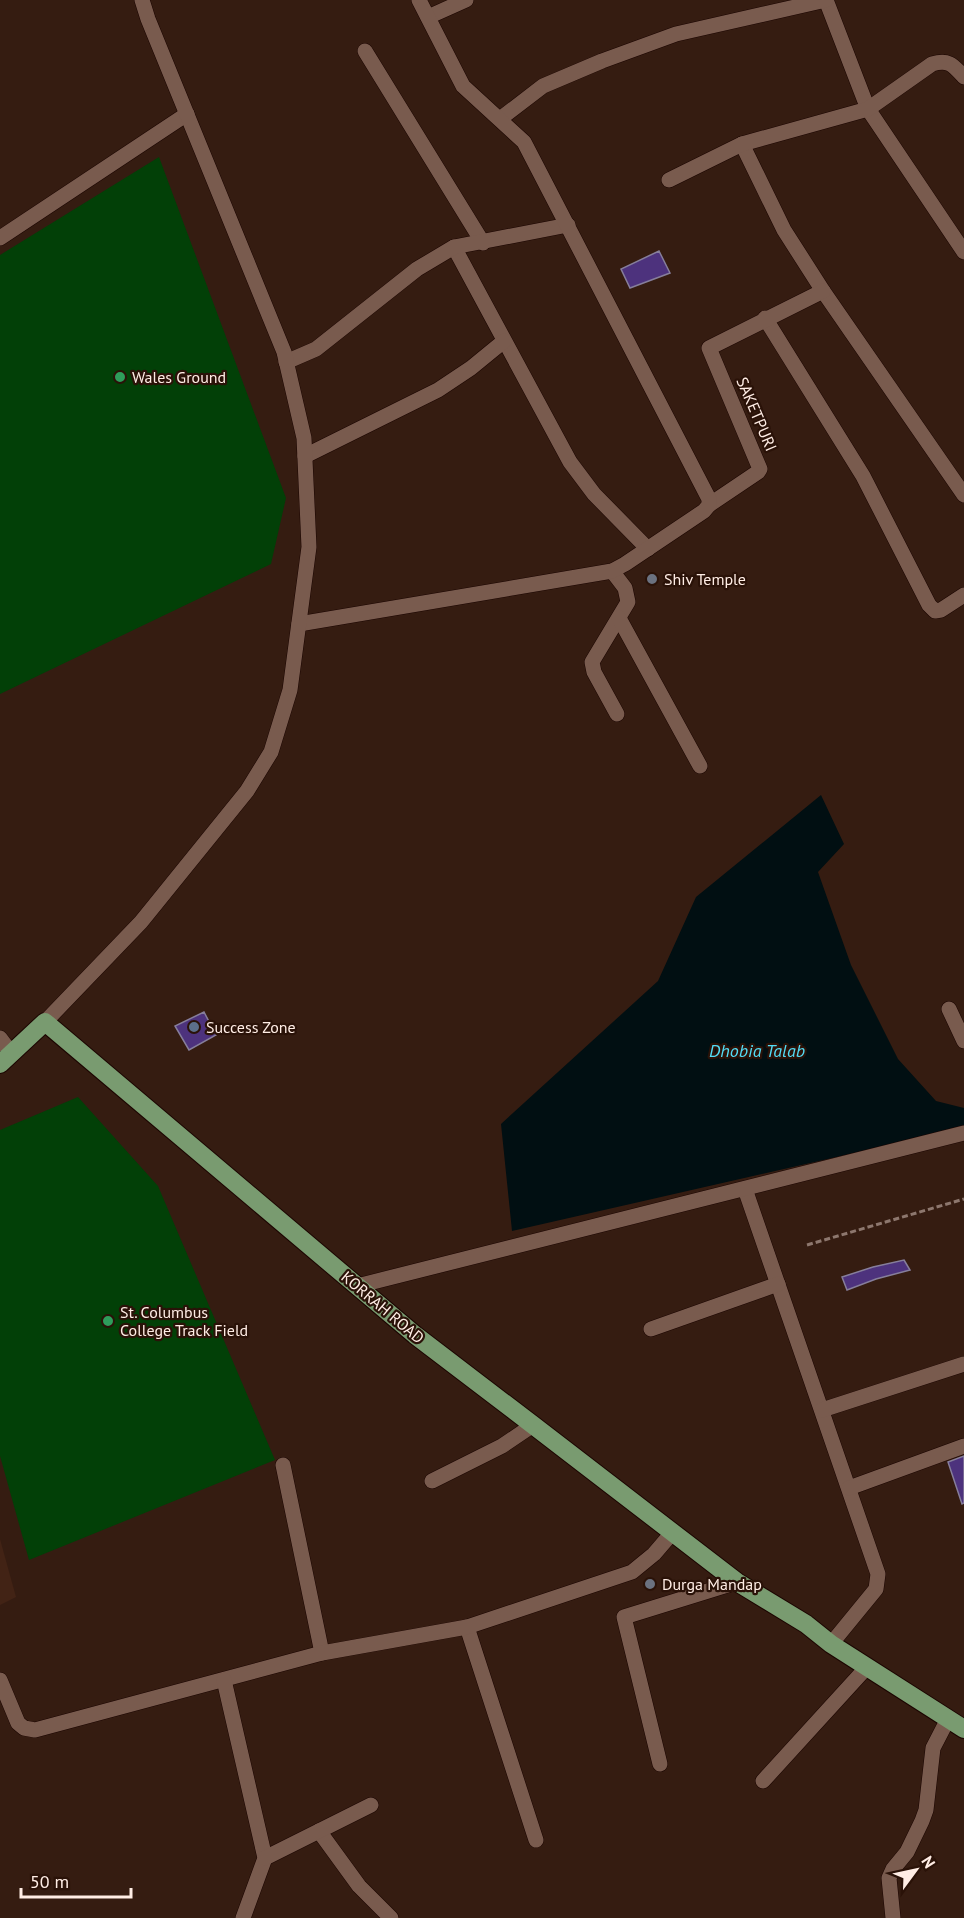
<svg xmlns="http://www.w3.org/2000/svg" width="964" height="1918" viewBox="0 0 964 1918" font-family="'PT Sans',sans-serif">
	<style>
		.built { fill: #422315 }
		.green { fill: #024007 }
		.water { fill: #010f12 }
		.building { fill: #4d327d; stroke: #867e9b; stroke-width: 1.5 }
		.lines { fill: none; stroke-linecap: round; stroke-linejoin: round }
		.minor-casing { stroke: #1b0500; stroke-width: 16 }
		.major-casing { stroke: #1b0500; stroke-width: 20 }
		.path { stroke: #8d776e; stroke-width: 3; stroke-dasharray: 6 3; stroke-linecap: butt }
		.minor { stroke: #795b4e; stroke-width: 15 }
		.major { stroke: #799b70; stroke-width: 18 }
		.leisure-dot { fill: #2e9e5b; stroke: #2a1208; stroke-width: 2 }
		.worship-dot { fill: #6b7280; stroke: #2a1208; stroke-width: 2 }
		.service-dot { fill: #5c6f8a; stroke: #2a1208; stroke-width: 2 }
		.labels { text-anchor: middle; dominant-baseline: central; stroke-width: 4.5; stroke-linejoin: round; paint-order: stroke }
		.poi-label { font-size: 16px; fill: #ffede5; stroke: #2a1208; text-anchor: start }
		.street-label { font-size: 16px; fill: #ffede5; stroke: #2a1208 }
		.water-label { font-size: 18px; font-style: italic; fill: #53dcf5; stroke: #2a1208 }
	</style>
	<rect width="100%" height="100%" fill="#351c11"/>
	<!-- built -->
	<polygon class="built" points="0,1539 16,1597 0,1605"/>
	<!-- green -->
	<g class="green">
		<polygon points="159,157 286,498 271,564 0,694 0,255"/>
		<polygon points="78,1097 158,1186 275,1460 29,1560 0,1456 0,1130"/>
	</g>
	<!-- water -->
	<polygon class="water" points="821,795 844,844 818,872 851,965 898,1059 936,1101 964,1108 964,1128 512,1231 501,1124 658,981 696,897"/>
	<!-- building -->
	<g class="building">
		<polygon points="659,251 670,273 630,288 621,269"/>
		<polygon points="204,1012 216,1035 189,1050 175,1026"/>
		<polygon points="904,1260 910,1270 876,1279 847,1290 842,1277 873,1267"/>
		<polygon points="964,1456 964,1503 962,1504 948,1462"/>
	</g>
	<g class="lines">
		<!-- minor casing -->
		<g class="minor-casing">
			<g id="minor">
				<polyline points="826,0 868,109 964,252"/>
				<polyline points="428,17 466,0"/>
				<polyline points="365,51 483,243"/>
				<polyline points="500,119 543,86 602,61 676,34 826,0"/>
				<polyline points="742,144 784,230 823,291 964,495"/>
				<path d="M669,180L742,144L868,109L932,64C949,59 953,65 964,77"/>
				<polyline points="0,238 187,114"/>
				<polyline points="454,247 570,462 594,494 648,549"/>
				<polyline points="765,318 863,476 929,605 935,611 941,610 964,595"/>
				<polyline points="286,362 316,349 417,269 454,247 568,225"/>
				<polyline points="305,456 438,390 471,368 504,341"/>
				<polyline points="709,505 758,472 760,469 709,348 823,291"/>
				<polyline points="612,571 625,588 628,602 592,662 594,672 617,714"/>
				<polyline points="619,618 700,766"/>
				<polyline points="299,624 612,571 625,564 704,511 709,505 709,499 524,142 463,86 419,0"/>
				<polyline points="949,1009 964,1041"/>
				<polyline points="45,1022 141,922 247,791 271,752 290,690 309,547 304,438 284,352 148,19 142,0"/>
				<polyline points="0,1038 12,1054"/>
				<polyline points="745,1189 878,1574 876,1589 831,1644"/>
				<polyline points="357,1286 964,1133"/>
				<polyline points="651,1329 778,1284"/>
				<polyline points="822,1410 964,1364"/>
				<polyline points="283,1465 322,1653"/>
				<polyline points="432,1481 502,1446 533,1425"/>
				<polyline points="849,1488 964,1446"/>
				<polyline points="467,1627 536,1840"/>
				<polyline points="0,1680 18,1723 24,1728 35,1730 322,1653 467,1627 632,1572 654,1554 672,1533"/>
				<polyline points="224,1680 265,1858 243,1918"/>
				<polyline points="660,1764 624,1617 737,1582"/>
				<polyline points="763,1781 867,1667"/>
				<polyline points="319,1831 359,1886 391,1918"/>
				<polyline points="265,1858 371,1805"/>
				<polyline points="893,1918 889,1878 893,1869 907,1852 922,1821 926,1810 933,1748 948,1719"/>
			</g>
		</g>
		<!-- major casing -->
		<g class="major-casing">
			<polyline id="major" points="0,1064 45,1022 415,1335 533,1425 737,1582 806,1624 831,1644 964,1729"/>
		</g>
		<!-- path -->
		<polyline class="path" points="807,1245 964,1199"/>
		<!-- minor -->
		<use href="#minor" class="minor"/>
		<!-- major -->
		<use href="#major" class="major"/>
	</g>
	<!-- markers -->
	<g class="leisure-dot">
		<circle cx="120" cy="377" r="6"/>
		<circle cx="108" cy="1321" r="6"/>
	</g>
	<g class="worship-dot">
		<circle cx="652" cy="579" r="6"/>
		<circle cx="650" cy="1584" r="6"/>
	</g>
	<circle class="service-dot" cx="194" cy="1027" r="6"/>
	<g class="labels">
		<!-- poi labels -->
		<g class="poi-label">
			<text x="132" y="377">Wales Ground</text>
			<text x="664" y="579">Shiv Temple</text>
			<text x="206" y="1027">Success Zone</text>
			<text x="120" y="1312">St. Columbus<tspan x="120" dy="18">College Track Field</tspan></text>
			<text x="662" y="1584">Durga Mandap</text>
		</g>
		<!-- street labels -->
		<g class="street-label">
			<text transform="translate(757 414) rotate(67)">SAKETPURI</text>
			<text transform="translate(383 1307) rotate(40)">KORRAH ROAD</text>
		</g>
		<!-- water labels -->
		<g class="water-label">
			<text x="757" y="1050">Dhobia Talab</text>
		</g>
	</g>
	<!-- north arrow -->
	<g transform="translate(916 1870) rotate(57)" stroke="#2a1208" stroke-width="4.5" paint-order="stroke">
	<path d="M0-4.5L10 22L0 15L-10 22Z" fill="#ffede5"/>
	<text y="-9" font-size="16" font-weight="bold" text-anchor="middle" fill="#ffede5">N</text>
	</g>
	<!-- scale -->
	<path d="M21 1888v9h110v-9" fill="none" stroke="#ffede5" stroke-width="3"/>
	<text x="30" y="1888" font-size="18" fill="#ffede5" stroke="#2a1208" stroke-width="4.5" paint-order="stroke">50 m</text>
</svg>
